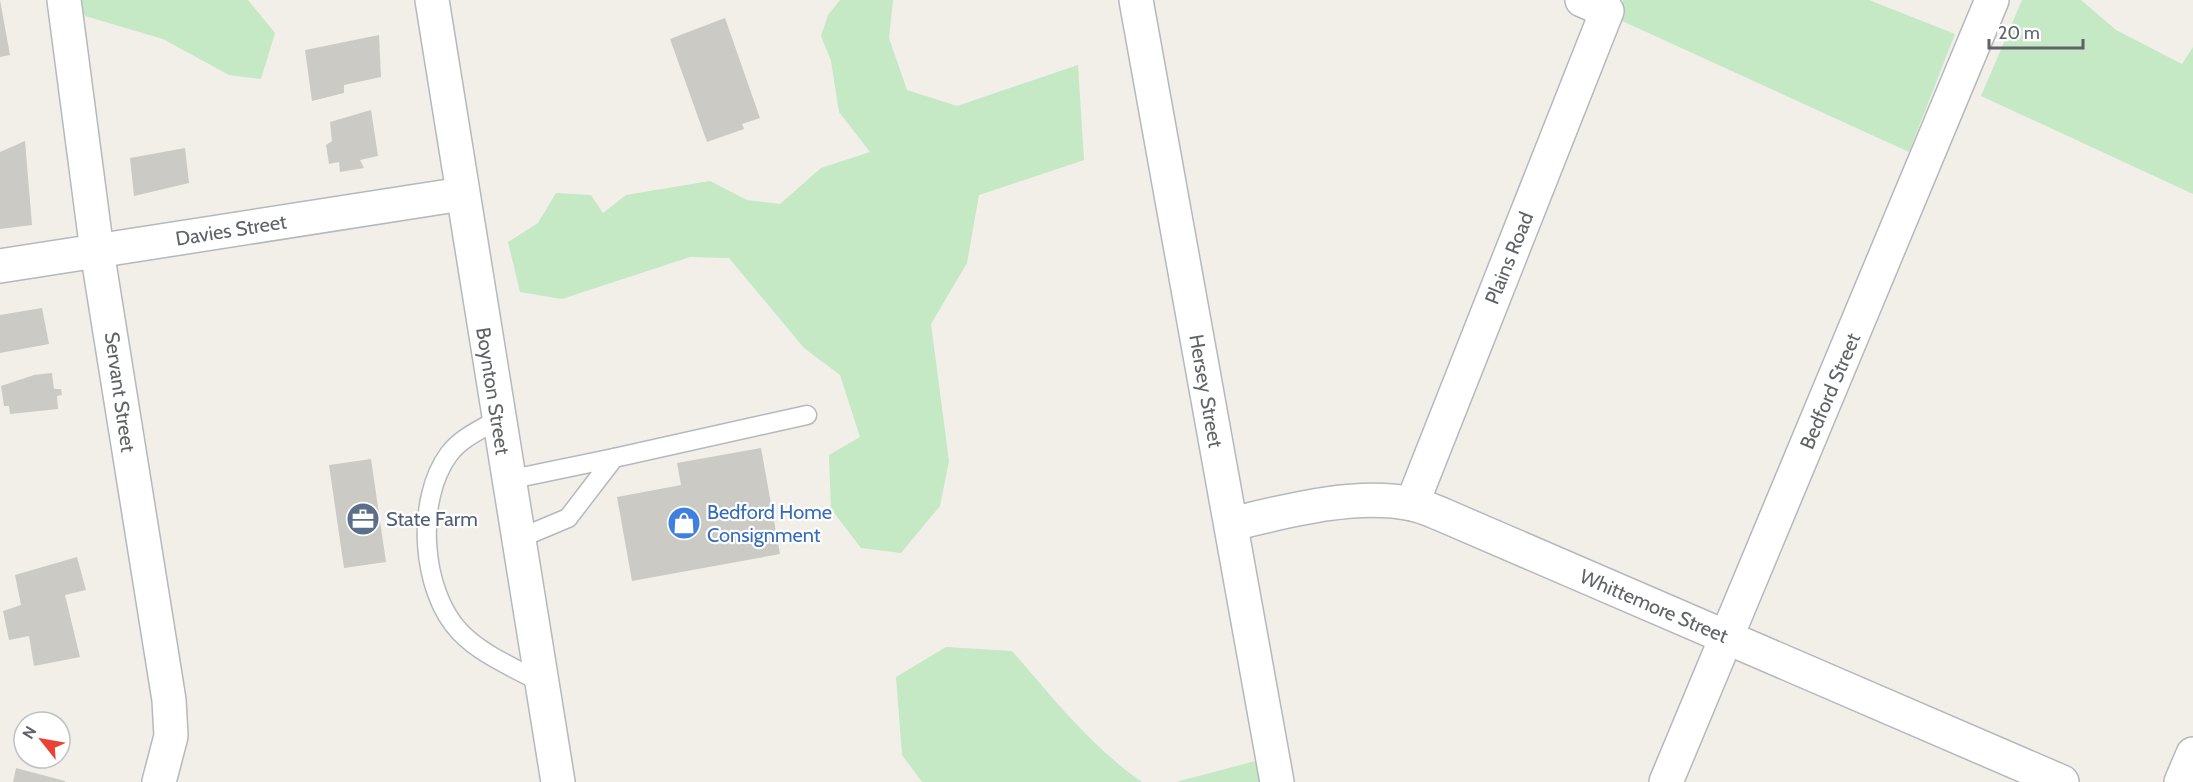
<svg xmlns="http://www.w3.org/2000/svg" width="2193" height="782" viewBox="0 0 2193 782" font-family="Cabin,sans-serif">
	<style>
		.green { fill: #c5e8c5 }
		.building { fill: #cccac5 }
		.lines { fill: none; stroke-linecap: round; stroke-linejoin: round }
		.service-casing { stroke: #b5b8bc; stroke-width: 21 }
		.minor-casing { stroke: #b5b8bc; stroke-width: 36 }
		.tertiary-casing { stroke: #b5b8bc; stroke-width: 36 }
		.service { stroke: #fff; stroke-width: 18 }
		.minor { stroke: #fff; stroke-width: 33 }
		.tertiary { stroke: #fff; stroke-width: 33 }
		.labels { text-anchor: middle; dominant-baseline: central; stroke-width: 4.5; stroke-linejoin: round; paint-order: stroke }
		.street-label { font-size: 20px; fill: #5f6368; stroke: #fff }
		.shop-label { font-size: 20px; fill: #366cbe; stroke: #fff; text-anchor: start }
		.service-label { font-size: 20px; fill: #4e5e75; stroke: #fff; text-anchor: start }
	</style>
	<rect width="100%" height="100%" fill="#f1efe8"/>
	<!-- green -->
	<g class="green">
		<polygon points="79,0 248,0 275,33 261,79 229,75 163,39 85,16"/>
		<polygon points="840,0 893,0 889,38 907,90 957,106 1078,65 1084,160 979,195 967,263 931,324 949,461 940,506 901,553 861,548 831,509 829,455 860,437 840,375 804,348 729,258 690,257 562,299 520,292 508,242 538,223 556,193 591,195 603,213 626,195 710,181 747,200 780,204 821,168 870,152 839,112 831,61 821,36 828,15"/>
		<polygon points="1623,0 1869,0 1955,34 1909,152 1620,20"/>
		<polygon points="2022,0 2081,0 2116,30 2182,64 2193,47 2193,194 1981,96"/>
		<path d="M946,647L1012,651C1053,698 1090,746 1142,782H922L902,755L896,677Z"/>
		<polygon points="1259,760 1263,782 1176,782"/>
	</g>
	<!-- building -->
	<g class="building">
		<polygon points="0,0 10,55 0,57"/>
		<polygon points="725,18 760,118 742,124 744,129 707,142 670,39"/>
		<polygon points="379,35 381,77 344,85 344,93 312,101 305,50"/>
		<polygon points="371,110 378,156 360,160 364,168 340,172 339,162 329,164 326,145 332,141 330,122"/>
		<polygon points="25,141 32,225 0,229 0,152"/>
		<polygon points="185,148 189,183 134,196 130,158"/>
		<polygon points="42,308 49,344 0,353 0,315"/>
		<polygon points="52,373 54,389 61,389 62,395 57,396 58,409 10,414 9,406 4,406 1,386 34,375"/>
		<polygon points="761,448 780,554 632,581 617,497 681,485 677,463"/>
		<polygon points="371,459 386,562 344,568 329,465"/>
		<polygon points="77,557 86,590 65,595 80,657 34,666 29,636 9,640 3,611 21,605 15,575"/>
		<polygon points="16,768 65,781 65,782 13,782"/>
	</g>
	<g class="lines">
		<!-- service casing -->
		<g class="service-casing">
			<g id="service">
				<path d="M497,420C480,430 461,438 449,454C415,500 421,591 460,632C482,655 515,668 542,683"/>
				<polyline points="508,480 614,458"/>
				<polyline points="518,539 568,518 614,458 807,415"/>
			</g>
		</g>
		<!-- minor casing -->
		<g class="minor-casing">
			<g id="minor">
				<polyline points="64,0 97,251 169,700 171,736 159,782"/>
				<polyline points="1136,0 1277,782"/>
				<polyline points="0,266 462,194"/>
				<polyline points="1412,504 1607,11 1582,0"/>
				<path d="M1232,524C1286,511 1357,492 1412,504C1423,506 1433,511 1443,515L2062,782"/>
				<polyline points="1666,782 1992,0"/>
				<polyline points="2181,782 2193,754"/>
			</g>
		</g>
		<!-- tertiary casing -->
		<g class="tertiary-casing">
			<polyline id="tertiary" points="432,0 558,782"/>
		</g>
		<!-- service -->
		<use href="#service" class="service"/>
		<!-- minor -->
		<use href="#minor" class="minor"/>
		<!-- tertiary -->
		<use href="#tertiary" class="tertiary"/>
	</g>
	<!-- icons -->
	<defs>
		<g id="office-disc" transform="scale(1.725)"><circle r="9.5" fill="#5c6f8a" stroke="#fff"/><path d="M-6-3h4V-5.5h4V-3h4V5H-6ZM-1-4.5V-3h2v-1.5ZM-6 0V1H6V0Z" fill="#fff"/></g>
		<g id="shop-disc" transform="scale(1.725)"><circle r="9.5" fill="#3f7fe0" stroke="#fff"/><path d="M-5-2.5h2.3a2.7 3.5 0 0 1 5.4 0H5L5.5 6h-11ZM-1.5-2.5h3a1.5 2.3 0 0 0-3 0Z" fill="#fff"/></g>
	</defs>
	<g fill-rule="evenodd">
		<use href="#office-disc" x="363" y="519"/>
		<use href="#shop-disc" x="684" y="523"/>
	</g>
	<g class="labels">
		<!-- street labels -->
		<g class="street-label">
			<text transform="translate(231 230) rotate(-9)">Davies Street</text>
			<text transform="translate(1509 258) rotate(-68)">Plains Road</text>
			<text transform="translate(493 391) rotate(81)">Boynton Street</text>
			<text transform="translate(1206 391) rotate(80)">Hersey Street</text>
			<text transform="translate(1830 391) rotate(-67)">Bedford Street</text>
			<text transform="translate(120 392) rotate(82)">Servant Street</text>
			<text transform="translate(1654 606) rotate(23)">Whittemore Street</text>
		</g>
		<!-- shop labels -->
		<g class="shop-label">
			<text x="707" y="512">Bedford Home<tspan x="707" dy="23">Consignment</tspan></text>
		</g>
		<!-- service labels -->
		<g class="service-label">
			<text x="386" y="519">State Farm</text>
		</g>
	</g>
	<!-- north arrow -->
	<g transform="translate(42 740) rotate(301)"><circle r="28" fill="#ffffff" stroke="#bfc1c3" stroke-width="1.5"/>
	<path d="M0-4.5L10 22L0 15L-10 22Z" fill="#ea4335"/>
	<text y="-9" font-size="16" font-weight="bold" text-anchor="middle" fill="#5f6368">N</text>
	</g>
	<!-- scale -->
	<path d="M1989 39v9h94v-9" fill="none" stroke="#5f6368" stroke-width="3"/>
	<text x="1998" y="39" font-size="18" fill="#5f6368" stroke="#ffffff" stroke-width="4.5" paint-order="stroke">20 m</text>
</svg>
